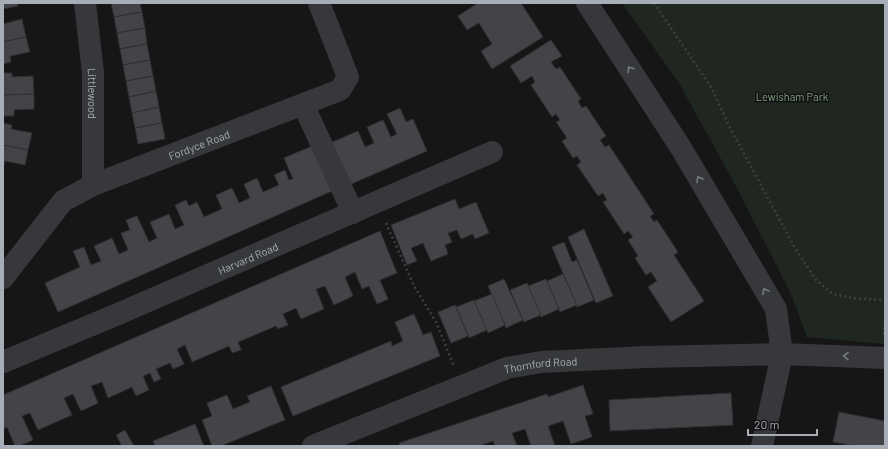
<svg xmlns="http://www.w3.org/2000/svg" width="888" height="449" viewBox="0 0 888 449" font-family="Barlow,sans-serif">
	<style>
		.green { fill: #202720 }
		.building { fill: #424447; stroke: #303033 }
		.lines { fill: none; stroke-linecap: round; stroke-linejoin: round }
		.path { stroke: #3d3f43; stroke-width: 2.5; stroke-dasharray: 2 3; stroke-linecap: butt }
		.minor { stroke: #37383c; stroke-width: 22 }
		.oneway { stroke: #757980 }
		.labels { text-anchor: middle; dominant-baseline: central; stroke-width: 3; stroke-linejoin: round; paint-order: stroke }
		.street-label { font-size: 11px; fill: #a8aeb7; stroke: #111112 }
		.park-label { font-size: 11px; fill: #81a27f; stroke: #111112 }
	</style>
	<rect width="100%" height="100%" fill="#161617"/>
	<!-- green -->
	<polygon class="green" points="622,3 885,3 885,344 807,337 792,296 737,188 679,83"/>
	<!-- building -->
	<g class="building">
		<polygon points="3,3 17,3 18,6 3,9"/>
		<polygon points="111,3 140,3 142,12 114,17"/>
		<polygon points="478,3 521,3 543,37 492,69 481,51 492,44 479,23 467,30 458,16"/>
		<polygon points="142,12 145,28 117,33 114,17"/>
		<polygon points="22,19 26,37 3,42 3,24"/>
		<polygon points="145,28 147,44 120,49 117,33"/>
		<polygon points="26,37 30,52 10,56 11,62 3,64 3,42"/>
		<polygon points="551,40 562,56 551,62 556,69 560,67 581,99 578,101 582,108 586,106 606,136 600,140 605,147 609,145 654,214 650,216 654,222 657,220 678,252 674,255 704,301 671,322 648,287 657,281 651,272 646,275 635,258 638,256 628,240 633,237 628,231 624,234 603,202 607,200 603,193 598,196 577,165 581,162 577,156 573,158 562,141 567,138 556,122 560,120 556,114 552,117 531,85 535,82 532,76 521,83 510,66"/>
		<polygon points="147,44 150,60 123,65 120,49"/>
		<polygon points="150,60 153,76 126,81 123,65"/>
		<polygon points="3,73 12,73 12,77 33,76 34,94 3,95"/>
		<polygon points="153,76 156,91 129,97 126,81"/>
		<polygon points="156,91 159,107 132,113 129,97"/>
		<polygon points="34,94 34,109 14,110 14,116 3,116 3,95"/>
		<polygon points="159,107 162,123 135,128 132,113"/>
		<polygon points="400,108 406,122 413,119 427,151 349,185 330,143 358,131 365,147 374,143 367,127 383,120 391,137 397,134 387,114"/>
		<polygon points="3,123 12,125 11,129 32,133 28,150 3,145"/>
		<polygon points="162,123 165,139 138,144 135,128"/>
		<polygon points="3,145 28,150 25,165 5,161 3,167"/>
		<polygon points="312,146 332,191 58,312 45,283 80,267 73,251 84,247 91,265 101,261 94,246 112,238 119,254 128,250 121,233 130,230 126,220 137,216 149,242 157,238 150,222 169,214 175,229 184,225 175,205 186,200 189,206 197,202 204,217 222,209 216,195 232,188 239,203 250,198 244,184 257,178 263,192 279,185 274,175 285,170 289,180 293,179 284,158"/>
		<polygon points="455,199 459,209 476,202 489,233 475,239 473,234 461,239 457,230 448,233 452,242 445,245 448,254 431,261 423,243 411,248 417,261 407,265 391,225"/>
		<polygon points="584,229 613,296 596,303 568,237"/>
		<polygon points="380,231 397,273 380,280 388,299 377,304 369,286 362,289 355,272 345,277 353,296 334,305 325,286 316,289 324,309 301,319 296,308 283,314 288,325 278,329 276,326 238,342 241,350 232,353 229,346 192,362 185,345 177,349 184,364 173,369 170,363 156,369 161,379 154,382 150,373 143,376 149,390 136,396 132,387 108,398 102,382 91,386 98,403 81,411 73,394 64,398 72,415 38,430 30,413 22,416 33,440 19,446 15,446 7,427 3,429 3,395"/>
		<polygon points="564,242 572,262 577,260 594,300 577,307 552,247"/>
		<polygon points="563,274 577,305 560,312 547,281"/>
		<polygon points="504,279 523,320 506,328 488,286"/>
		<polygon points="546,279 559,309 541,317 528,286"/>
		<polygon points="527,283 541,315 524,322 510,290"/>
		<polygon points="492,294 505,325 488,333 474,301"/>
		<polygon points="474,300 487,330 469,338 456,307"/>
		<polygon points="455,305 468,336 451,343 438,312"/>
		<polygon points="414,314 423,335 431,332 440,356 293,416 281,387 391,341 392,346 403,341 395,322"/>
		<polygon points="583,385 593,414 585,416 592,437 571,444 563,421 548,426 555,446 531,446 525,429 512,433 517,446 495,446 493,441 479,446 400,446 399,443 547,394 548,397"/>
		<polygon points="271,386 285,420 221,446 212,446 202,420 212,416 207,403 227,395 233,409 250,402 247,396"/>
		<polygon points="731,393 733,425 610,431 609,400"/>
		<polygon points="839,412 885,421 885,446 854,446 833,442"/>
		<polygon points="195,424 204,446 155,446 153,441"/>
		<polygon points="125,430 134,446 122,446 116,435"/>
	</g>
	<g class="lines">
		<!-- path -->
		<g class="path">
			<polyline points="654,3 711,87 730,128 795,248 816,280 833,294 853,298 885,300"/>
			<polyline points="386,223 414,286 436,322 454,366"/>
			<polyline points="884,335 885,317"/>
		</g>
		<!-- minor -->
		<g class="minor">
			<path id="s1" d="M85,3L93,73V185"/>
			<polyline points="587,3 681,148 776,309 782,354 885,358"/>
			<polyline points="303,104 353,213"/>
			<path id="s2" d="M3,278L63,201L93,185L340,90L348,77L319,3"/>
			<path id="s3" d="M3,362L118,314L492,152"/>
			<path id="s4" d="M313,446L507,368L541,362L646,357L782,354L762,446"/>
		</g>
	</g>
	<!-- one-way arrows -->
	<defs><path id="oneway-chevron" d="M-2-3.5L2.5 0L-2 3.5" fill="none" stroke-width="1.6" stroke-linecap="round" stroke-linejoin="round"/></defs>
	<g class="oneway">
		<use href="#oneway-chevron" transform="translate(630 69) rotate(-123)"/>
		<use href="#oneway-chevron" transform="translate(699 179) rotate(-120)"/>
		<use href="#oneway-chevron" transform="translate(765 291) rotate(-120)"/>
		<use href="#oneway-chevron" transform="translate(846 356) rotate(-178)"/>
	</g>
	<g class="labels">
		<!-- street labels -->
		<g class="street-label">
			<text stroke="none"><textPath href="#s1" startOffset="91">Littlewood</textPath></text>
			<text stroke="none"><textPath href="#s2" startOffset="245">Fordyce Road</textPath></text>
			<text stroke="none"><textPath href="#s3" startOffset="266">Harvard Road</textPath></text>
			<text stroke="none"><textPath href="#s4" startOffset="243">Thornford Road</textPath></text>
		</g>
		<!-- park labels -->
		<g class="park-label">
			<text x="792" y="96">Lewisham Park</text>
		</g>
	</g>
	<!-- border -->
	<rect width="888" height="449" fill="none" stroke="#a8aeb7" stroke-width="8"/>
	<!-- scale -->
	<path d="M748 429v6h69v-6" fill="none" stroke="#a8aeb7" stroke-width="2"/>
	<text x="754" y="429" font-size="12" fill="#a8aeb7" stroke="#111112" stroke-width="3" paint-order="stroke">20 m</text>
</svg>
